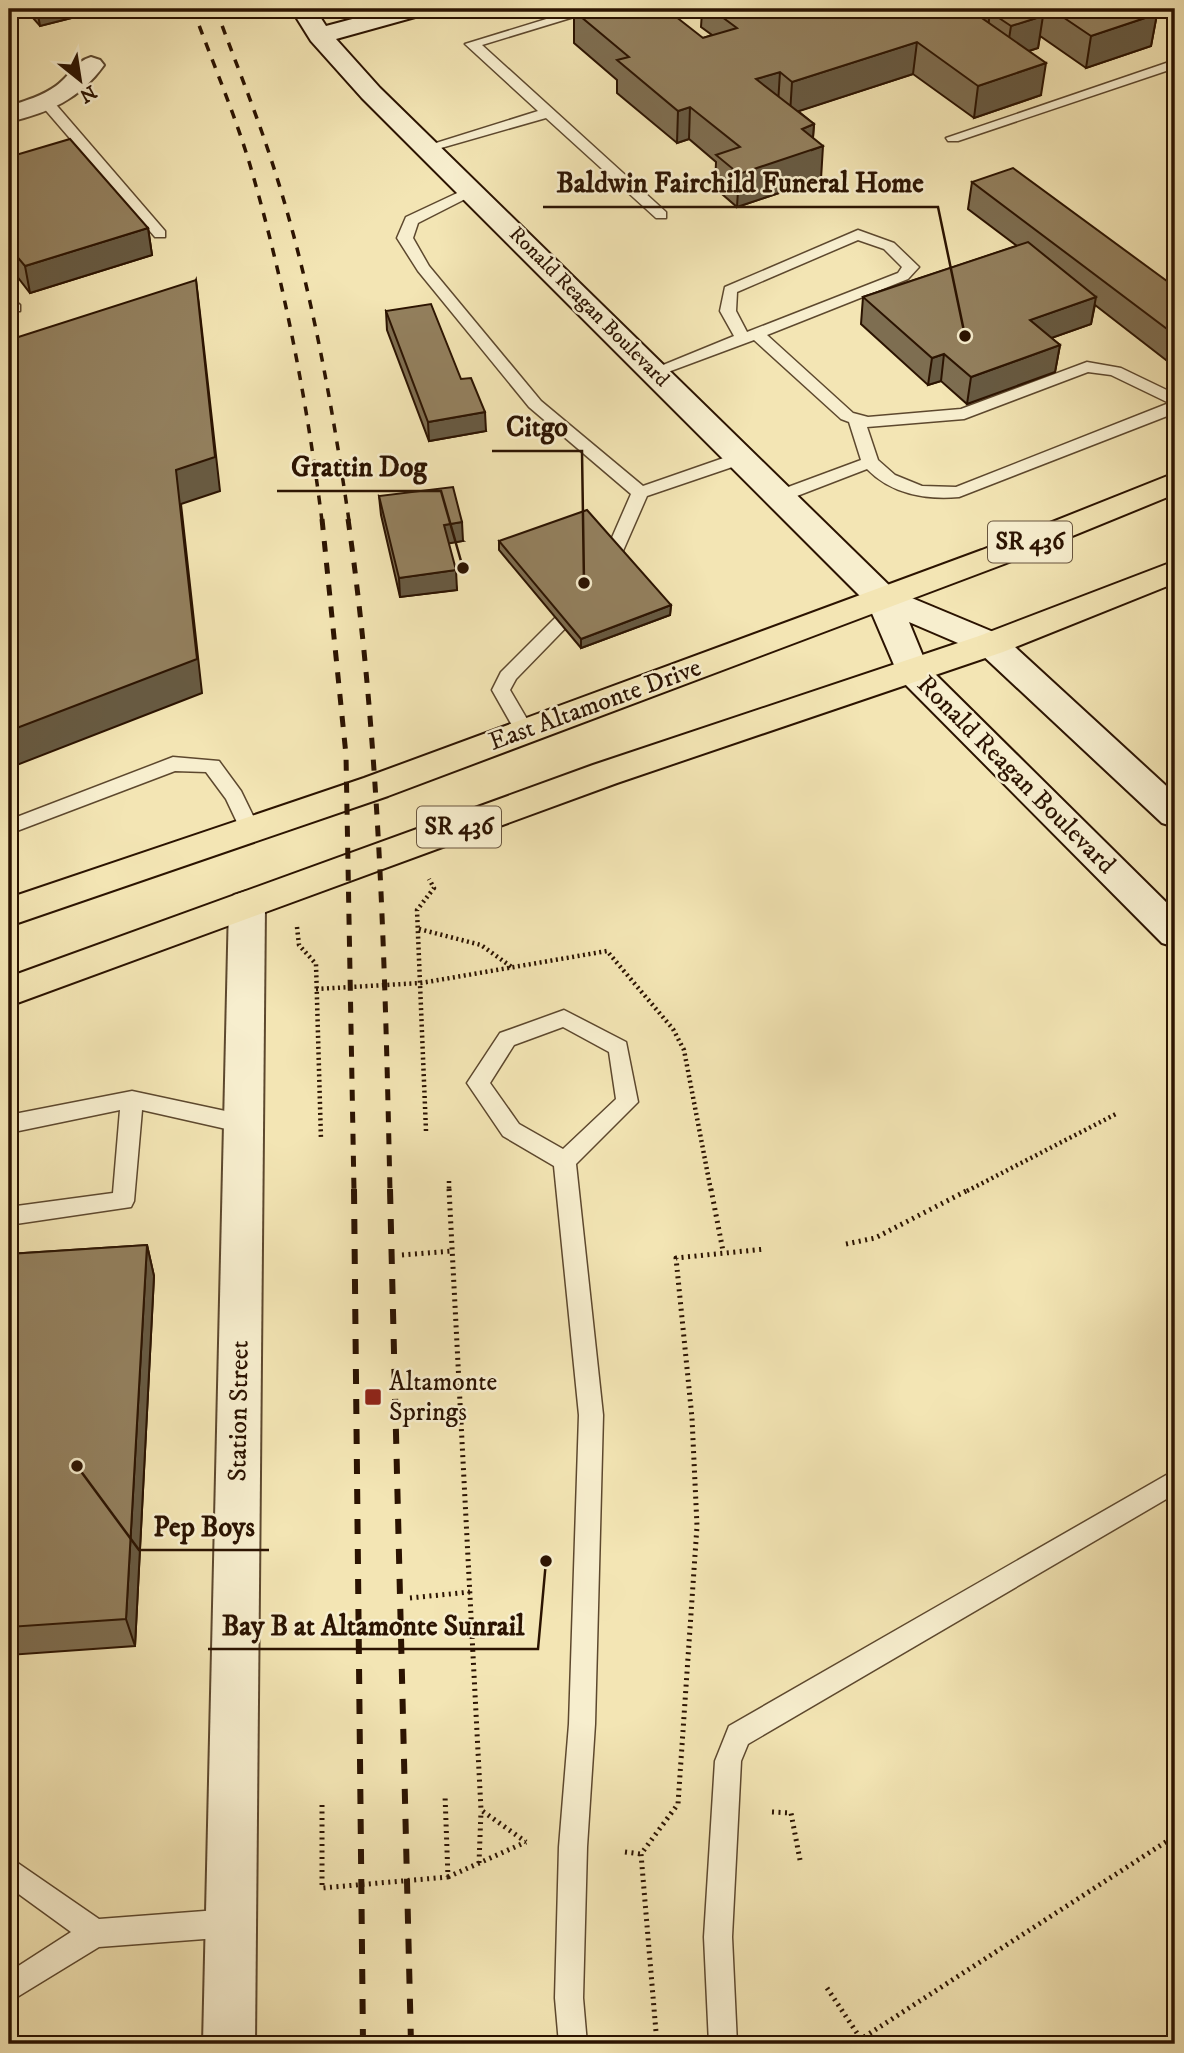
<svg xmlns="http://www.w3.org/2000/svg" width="1184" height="2053" viewBox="0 0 1184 2053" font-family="'IM FELL DW Pica',serif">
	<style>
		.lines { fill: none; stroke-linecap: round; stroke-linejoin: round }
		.lane-casing { stroke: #5d482e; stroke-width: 3 }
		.street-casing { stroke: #5d482e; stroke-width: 4 }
		.secondary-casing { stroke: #2b1301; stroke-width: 4 }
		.primary-casing { stroke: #2b1301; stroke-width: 4 }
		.path-far1 { stroke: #2b1301; stroke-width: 4.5; stroke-dasharray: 2 3.5; stroke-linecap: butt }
		.path { stroke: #2b1301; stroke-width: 5; stroke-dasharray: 2 4.5; stroke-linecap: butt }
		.lane { fill: #f7eece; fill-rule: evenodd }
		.street { fill: #f7eece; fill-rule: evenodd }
		.secondary { fill: #f7eece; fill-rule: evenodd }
		.primary { fill: #f3e5b4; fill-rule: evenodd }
		.rail-far2 { stroke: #2b1301; stroke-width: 3.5; stroke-dasharray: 9 9; stroke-linecap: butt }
		.rail-far1 { stroke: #2b1301; stroke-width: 5; stroke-dasharray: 11 11; stroke-linecap: butt }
		.rail { stroke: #2b1301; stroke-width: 6; stroke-dasharray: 15 15; stroke-linecap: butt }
		.wall { fill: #7e6e51; stroke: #2b1301; stroke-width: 2 }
		.shaded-wall { fill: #675a42; stroke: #2b1301; stroke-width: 2 }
		.building { fill: #93805e; stroke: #2b1301; stroke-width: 2 }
		.poi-dot { fill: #8f2418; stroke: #f7eece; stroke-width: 2.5 }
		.labels { text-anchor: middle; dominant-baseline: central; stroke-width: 5; stroke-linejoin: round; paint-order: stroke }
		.far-street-label { font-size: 21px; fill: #2b1301; stroke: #f7eece }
		.shield { fill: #f7eece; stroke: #68553e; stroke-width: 2 }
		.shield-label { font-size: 24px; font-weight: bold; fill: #2b1301 }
		.street-label { font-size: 26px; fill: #2b1301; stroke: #f7eece }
		.poi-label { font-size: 26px; fill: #2b1301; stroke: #f7eece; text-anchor: start }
		.leader { fill: none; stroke: #2b1301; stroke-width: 2.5 }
		.callout-dot { fill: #2b1301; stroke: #f7eece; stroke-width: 2.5 }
		.callout-label { font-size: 28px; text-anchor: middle; font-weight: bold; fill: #2b1301; stroke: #f7eece; stroke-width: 5; stroke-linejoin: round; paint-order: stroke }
	</style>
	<rect width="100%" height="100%" fill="#f3e5b4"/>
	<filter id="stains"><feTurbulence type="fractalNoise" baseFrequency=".00286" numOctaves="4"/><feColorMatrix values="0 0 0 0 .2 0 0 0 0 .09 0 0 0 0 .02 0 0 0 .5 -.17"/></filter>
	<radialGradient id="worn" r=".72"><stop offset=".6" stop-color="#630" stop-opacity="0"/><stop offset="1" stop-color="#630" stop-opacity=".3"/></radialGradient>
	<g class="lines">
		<!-- lane casing -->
		<g class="lane-casing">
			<g id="lane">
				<polygon points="579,9 600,9 482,45 666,212 666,218 656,218 546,118 427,152 420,148 538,111 465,44"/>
				<polygon points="659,9 705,9 706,10 676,18"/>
				<polygon points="1155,9 1171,9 1175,12 1175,22"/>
				<polygon points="1175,60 1175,68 958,141 948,141 946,138"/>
				<polygon points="47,99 52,100 165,231 165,237 155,237 42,106 40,103"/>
				<polygon points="470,187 477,191 475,194 418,223 413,238 429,266 541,401 643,486 735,454 741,453 749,458 747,462 647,496 612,576 606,578 597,572 631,494 529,407 418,271 397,238 406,217"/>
				<path d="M858,230L894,243L919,267L908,279L767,335L853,413L868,417L961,409L1087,362L1121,368L1175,394V413L959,497C926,500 891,494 867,469L784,501H772L769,497L772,493L861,460L849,422L841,419L754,340L660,375L654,377L646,372L734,336L720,311L725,287ZM858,240L884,249L902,267L898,273L747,332L736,311L737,292ZM1088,372L1111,375L1169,403L956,487L922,486L895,475L878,460L867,427L964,419Z"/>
				<polygon points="9,296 20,305 20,311 9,311"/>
				<polygon points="579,598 585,600 588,604 585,608 516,679 510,690 534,731 525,737 518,736 492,690 501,672 573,600"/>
				<polygon points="173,757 219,761 241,791 260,830 257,835 243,835 226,799 206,772 175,771 9,834 9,820"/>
				<path d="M564,1010L626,1042L638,1102L576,1164L603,1415L595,1724L587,1847L583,1998L587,2044H559L555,1998L559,1847L569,1724L579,1415L554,1166L503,1136L467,1083L500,1033ZM563,1027L609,1052L616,1099L563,1149L519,1124L490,1083L514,1045Z"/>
				<polygon points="132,1091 244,1115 252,1118 255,1124 252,1130 244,1133 142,1110 134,1201 131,1207 9,1225 9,1207 113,1193 120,1110 9,1133 9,1115"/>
				<polygon points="1175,1470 1175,1494 748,1744 741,1761 732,1937 737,2044 709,2044 704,1937 715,1761 729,1726"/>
				<polygon points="9,1857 99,1919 231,1909 241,1913 245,1923 241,1933 231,1937 99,1947 9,2002 9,1972 71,1932 9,1887"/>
			</g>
		</g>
		<!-- street casing -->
		<g class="street-casing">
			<g id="street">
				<path d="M91,57L100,60L104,65C80,99 48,113 9,122V106C25,101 42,96 56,86C69,77 76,61 91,57Z"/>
				<polygon points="247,891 260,895 265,905 255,2044 203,2044 229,905 234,895"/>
			</g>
		</g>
		<!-- secondary casing -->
		<g class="secondary-casing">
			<polygon id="secondary" points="291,9 315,9 326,26 390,9 429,9 426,14 336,39 380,88 895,591 1003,636 1175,794 1175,827 1162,823 979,652 909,622 927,666 1175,911 1175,947 1162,943 900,679 868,604 362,98 311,41"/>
		</g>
		<!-- primary casing -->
		<g class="primary-casing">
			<g id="primary">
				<polygon points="1175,473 1175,494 1004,564 388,796 9,926 9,898 364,778 982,550"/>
				<polygon points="1175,561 1175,583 1003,652 617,783 9,1006 9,977 593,765 979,636"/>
			</g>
		</g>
		<!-- path-far1 -->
		<g class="path-far1">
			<polyline points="297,927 299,945 316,964 321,1140"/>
			<polyline points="419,929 481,945 513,968"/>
			<polyline points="316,989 421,983 607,951 673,1029 684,1050 711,1191"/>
			<polyline points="426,1131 417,910 434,888 429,879"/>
			<polyline points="449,1181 449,1191"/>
			<polyline points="967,1191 1116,1114"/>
		</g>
		<!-- path -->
		<g class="path">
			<polyline points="449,1189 481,1810 526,1842"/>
			<polyline points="711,1189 723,1251"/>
			<polyline points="846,1244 875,1238 970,1189"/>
			<polyline points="402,1255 452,1251"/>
			<polyline points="410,1598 470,1592"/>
			<polyline points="322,1805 322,1888 448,1877 445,1795"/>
			<polyline points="772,1812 791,1813 800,1860"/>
			<polyline points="625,1852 641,1854"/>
			<polyline points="479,1863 481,1811"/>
			<polyline points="448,1877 526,1842"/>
			<polyline points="827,1988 861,2039 1175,1836"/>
			<polyline points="657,2044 641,1854 678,1804 697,1526 692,1418 676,1258 765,1249"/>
		</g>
		<!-- lane -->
		<use href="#lane" class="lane"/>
		<!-- street -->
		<use href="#street" class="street"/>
		<!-- secondary -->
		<use href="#secondary" class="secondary"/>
		<!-- primary -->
		<use href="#primary" class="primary"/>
		<!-- rail-far2 -->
		<g class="rail-far2">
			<path d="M193,9C212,61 234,112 250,165C284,281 307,401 322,521"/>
			<path d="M216,9C233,56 252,102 268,150C308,269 331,396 349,521"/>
		</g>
		<!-- rail-far1 -->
		<g class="rail-far1">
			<polyline points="322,519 346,755 354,1191"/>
			<path d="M348,519C380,742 385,966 390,1191"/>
		</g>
		<!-- rail -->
		<g class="rail">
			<polyline points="354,1189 363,2044"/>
			<polyline points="390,1189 411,2044"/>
		</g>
	</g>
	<!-- wall -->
	<g class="wall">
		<polygon points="25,9 107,9 40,26"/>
		<polygon points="699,9 763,9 767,12 791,14 807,9 1149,9 1157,14 1151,46 1086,68 1040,36 1038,48 1029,51 1041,95 974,118 913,74 798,111 814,124 813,138 821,179 737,207 715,188 716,162 689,139 677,143 617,93 617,80 574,43 574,11 703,38 712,35 701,27 702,11"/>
		<polygon points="9,157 148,228 152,255 30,293 9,266"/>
		<polygon points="972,182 1175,287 1175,367 1095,305 1091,324 1051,338 1060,345 1055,372 967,404 941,381 928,385 861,324 863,297 1017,246 968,209"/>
		<polygon points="386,311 461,379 486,431 429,441 387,330"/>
		<polygon points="379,496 463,541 448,543 457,590 400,597 381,515"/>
		<polygon points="499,541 671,605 670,615 581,648 499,550"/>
		<polygon points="147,1245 154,1276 135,1646 9,1655 9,1254"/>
	</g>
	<!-- shaded-wall -->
	<g class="shaded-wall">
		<polygon points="37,9 107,9 40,26"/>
		<polygon points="990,12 986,44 979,16"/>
		<polygon points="1157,14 1151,46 1086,68 1091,36"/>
		<polygon points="1043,16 1038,48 1006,58 1011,26"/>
		<polygon points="12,24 16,42 9,45 9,25"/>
		<polygon points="917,42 913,74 790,114 792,82"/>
		<polygon points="1046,63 1041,95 974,118 978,86"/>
		<polygon points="780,72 778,104 756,79"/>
		<polygon points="690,107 689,139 677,143 678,111"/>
		<polygon points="814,124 812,150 823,146 821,179 737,207 739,174 802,129"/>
		<polygon points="148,228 152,255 30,293 25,266"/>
		<polygon points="196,280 200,313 220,491 181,504 202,693 9,768 9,731"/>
		<polygon points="1096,297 1091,324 1026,347 1030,320"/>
		<polygon points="1060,345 1055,372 967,404 971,377"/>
		<polygon points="944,354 941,381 928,385 932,358"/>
		<polygon points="485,412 486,431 429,441 428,422"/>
		<polygon points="462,522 463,541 445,544 444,525"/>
		<polygon points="456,570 457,590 400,597 399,578"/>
		<polygon points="671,605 670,615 581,648 581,639"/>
		<polygon points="147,1245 154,1276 135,1646 126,1619"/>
	</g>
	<!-- building -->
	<g class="building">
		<polygon points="583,9 666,9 703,38 737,28 714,11 720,9 763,9 767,12 778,9 785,9 791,14 807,9 1032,9 1043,16 1011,26 990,12 979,16 1046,63 978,86 917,42 792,82 780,72 756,79 814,124 802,129 823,146 739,174 716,155 740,147 690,107 678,111 617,60 629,57 574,11"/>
		<polygon points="1051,9 1149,9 1157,14 1091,36"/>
		<polygon points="70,139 148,228 25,266 9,247 9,157"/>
		<polygon points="1013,168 1175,287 1175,335 972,182"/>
		<polygon points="1028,242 1096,297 1030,320 1060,345 971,377 944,354 932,358 863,297"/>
		<polygon points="196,280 215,457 176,470 197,659 9,731 9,340"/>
		<polygon points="431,304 461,379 471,378 485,412 428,422 386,311"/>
		<polygon points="453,487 462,522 444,525 456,570 399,578 379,496"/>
		<polygon points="587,510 671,605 581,639 499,541"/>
		<polygon points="147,1245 126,1619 9,1627 9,1254"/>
	</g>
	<!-- markers -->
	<rect class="poi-dot" x="364" y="1388" width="18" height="18" rx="3.5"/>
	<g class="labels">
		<!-- far-street labels -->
		<g class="far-street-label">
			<text transform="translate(589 307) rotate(45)">Ronald Reagan Boulevard</text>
		</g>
		<!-- shield labels -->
		<g class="shield">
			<rect x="988" y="521.5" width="84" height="41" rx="5"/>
			<rect x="417" y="806.5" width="84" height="41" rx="5"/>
		</g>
		<g class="shield-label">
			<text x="1030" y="542">SR 436</text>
			<text x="459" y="827">SR 436</text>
		</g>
		<!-- street labels -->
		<g class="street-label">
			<text transform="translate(595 705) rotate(-20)">East Altamonte Drive</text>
			<text transform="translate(1016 775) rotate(45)">Ronald Reagan Boulevard</text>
			<text transform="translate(239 1411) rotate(-89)">Station Street</text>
		</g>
		<!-- poi labels -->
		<g class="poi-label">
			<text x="389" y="1382">Altamonte<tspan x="389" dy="30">Springs</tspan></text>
		</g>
	</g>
	<!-- callouts -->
	<path class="leader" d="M965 336L938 207H543M584 583L582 451H492M463 568L441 491H277M77 1466L139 1550H269M546 1561L538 1649H208"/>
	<g class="callout-dot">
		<circle cx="965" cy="336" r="7"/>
		<circle cx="584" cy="583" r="7"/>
		<circle cx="463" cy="568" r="7"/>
		<circle cx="77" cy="1466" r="7"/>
		<circle cx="546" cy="1561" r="7"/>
	</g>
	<g class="callout-label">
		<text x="740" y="192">Baldwin Fairchild Funeral Home</text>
		<text x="537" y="436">Citgo</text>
		<text x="359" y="476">Grattin Dog</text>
		<text x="204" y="1536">Pep Boys</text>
		<text x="373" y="1635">Bay B at Altamonte Sunrail</text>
	</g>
	<!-- margin -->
	<rect width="1184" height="2053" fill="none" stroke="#f3e5b4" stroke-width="35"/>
	<rect x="10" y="10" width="1163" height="2032" fill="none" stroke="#2b1301" stroke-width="3.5"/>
	<rect x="18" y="18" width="1149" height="2018" fill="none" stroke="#2b1301" stroke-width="2"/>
	<!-- north arrow -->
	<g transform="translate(80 80) rotate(150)" stroke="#f7eece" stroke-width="5" paint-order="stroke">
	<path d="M0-5L12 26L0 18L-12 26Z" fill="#2b1301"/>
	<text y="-10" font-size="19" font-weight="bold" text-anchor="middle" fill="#2b1301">N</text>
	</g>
	<rect width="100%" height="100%" filter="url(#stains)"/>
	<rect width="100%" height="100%" fill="url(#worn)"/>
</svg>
